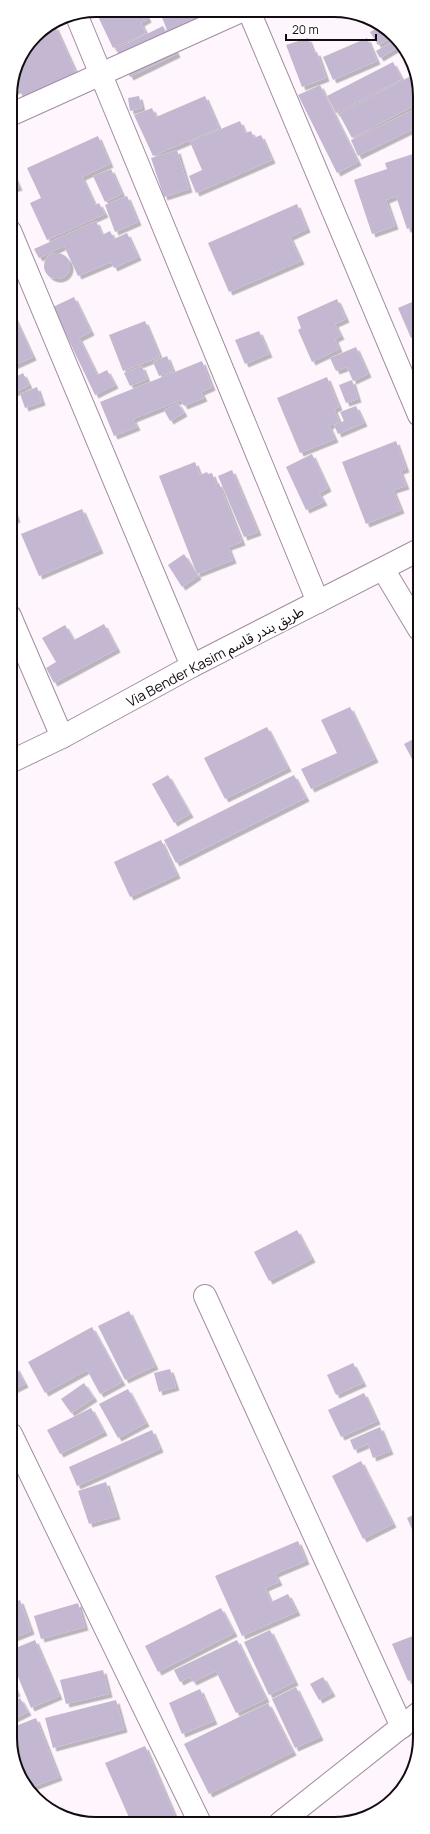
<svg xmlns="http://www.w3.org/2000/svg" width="430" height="1834" viewBox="0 0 430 1834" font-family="Manrope,'Noto Sans Arabic',sans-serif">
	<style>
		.building { fill: #c4b7d1; filter: url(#shadow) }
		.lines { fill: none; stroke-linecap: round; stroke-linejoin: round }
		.minor-casing { stroke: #a28da1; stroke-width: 24 }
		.minor { stroke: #fff; stroke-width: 22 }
		.labels { text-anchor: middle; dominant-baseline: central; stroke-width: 3; stroke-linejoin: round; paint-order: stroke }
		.street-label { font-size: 14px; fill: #130b12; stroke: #fff }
		.rim { fill: none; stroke: #130b12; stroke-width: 2 }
	</style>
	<defs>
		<filter id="shadow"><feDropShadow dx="3.5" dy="3.5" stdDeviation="0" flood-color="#0004"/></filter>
	</defs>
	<rect width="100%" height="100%" fill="#fef5fd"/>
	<!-- building -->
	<g class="building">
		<polygon points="95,10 144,10 148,19 141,23 146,33 113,48"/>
		<polygon points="159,10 202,11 208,25 171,40"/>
		<polygon points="55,26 78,77 25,101 19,89 10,93 17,63 35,35"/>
		<polygon points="163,26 177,54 130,77 116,49"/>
		<polygon points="379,27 395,36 378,45 370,32"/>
		<polygon points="308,38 314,53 317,52 326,78 302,87 286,45"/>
		<polygon points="367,38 377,61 333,80 323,57"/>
		<polygon points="393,41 397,48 380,58 376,51"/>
		<polygon points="393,62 402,79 336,113 327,96"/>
		<polygon points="409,77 419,96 419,103 352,138 339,114"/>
		<polygon points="320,85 358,162 337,173 298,95"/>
		<polygon points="139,96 142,108 130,111 128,98"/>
		<polygon points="205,96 219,128 153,156 134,115 152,108 156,117"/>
		<polygon points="413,110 419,122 419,126 358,156 351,140"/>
		<polygon points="240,121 245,133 251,131 254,138 261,135 272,160 196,193 189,176 202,170 190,142"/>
		<polygon points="98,136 110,164 82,177 95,205 99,203 105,214 47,240 30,203 41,198 27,168"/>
		<polygon points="177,150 189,189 164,197 151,158"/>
		<polygon points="419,152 419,225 407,229 396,196 386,200 395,226 372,234 354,180 387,169 385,163"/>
		<polygon points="10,167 19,187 10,190"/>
		<polygon points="111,169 122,194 105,202 93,176"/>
		<polygon points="127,196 138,222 115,232 105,205"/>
		<polygon points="297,204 307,229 290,237 301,261 229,292 208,243"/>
		<polygon points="96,221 102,235 110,231 114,239 127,233 138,257 114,268 111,262 78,276 64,246 39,258 34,249"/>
		<circle cx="57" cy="266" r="13"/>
		<polygon points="74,297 91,332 79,338 97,375 107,370 115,385 95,395 53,307"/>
		<polygon points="337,299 346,319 335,324 341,336 335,339 339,349 312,362 298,330 301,328 297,317"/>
		<polygon points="419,299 419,335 411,338 398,308"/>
		<polygon points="14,316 33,357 11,367 10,318"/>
		<polygon points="145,321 160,357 123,371 109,335"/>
		<polygon points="259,331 269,354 245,364 235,340"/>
		<polygon points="356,347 368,374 353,381 347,367 336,371 330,358"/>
		<polygon points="167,356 173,371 159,376 153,362"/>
		<polygon points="202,361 212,387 201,392 204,398 184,406 181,400 133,419 137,427 114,436 100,402"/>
		<polygon points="142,366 147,379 130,386 124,373"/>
		<polygon points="23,373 29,385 10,395 10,380"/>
		<polygon points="327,377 339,407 334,409 339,421 329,426 335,439 300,453 277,398"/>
		<polygon points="352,380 358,399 346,403 339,385"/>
		<polygon points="37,387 42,402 25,408 20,394"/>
		<polygon points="178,403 184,413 170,421 164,410"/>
		<polygon points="356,406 364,423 338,434 334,425 344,421 340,412"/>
		<polygon points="396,441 406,469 400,471 406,486 393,490 401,510 366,524 342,462"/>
		<polygon points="312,454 328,488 319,493 324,502 306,510 286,467"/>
		<polygon points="195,462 200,475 207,472 208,474 212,473 216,484 219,483 242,542 228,547 233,560 197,574 159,476"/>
		<polygon points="232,470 258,532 244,537 218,476"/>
		<polygon points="10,499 17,519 10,521"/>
		<polygon points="82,509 100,550 39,576 21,534"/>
		<polygon points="184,554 198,576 182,587 168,565"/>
		<polygon points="104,624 117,649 54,683 46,668 56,662 42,638 65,625 74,640"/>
		<polygon points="350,707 375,759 311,789 301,769 337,753 321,720"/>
		<polygon points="267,727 288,768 225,799 204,758"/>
		<polygon points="419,736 419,772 404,744"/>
		<polygon points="168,775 190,814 174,823 152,784"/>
		<polygon points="294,775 306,798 176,863 164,840"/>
		<polygon points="161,840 177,875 130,897 114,862"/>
		<polygon points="297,1230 312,1259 269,1281 254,1252"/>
		<polygon points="129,1311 155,1366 125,1380 98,1326"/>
		<polygon points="92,1327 122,1382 100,1394 87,1370 45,1393 28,1362"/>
		<polygon points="353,1363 363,1383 336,1395 327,1375"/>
		<polygon points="16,1367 25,1384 11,1391 11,1370"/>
		<polygon points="170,1369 176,1387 159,1392 154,1373"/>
		<polygon points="84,1383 94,1398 71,1413 61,1399"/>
		<polygon points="128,1389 146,1423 118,1438 99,1404"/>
		<polygon points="364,1393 377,1421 341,1437 328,1410"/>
		<polygon points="91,1408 104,1432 60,1454 47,1430"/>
		<polygon points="380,1427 390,1451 373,1458 368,1444 354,1450 350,1440"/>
		<polygon points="152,1430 160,1449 77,1486 69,1467"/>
		<polygon points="361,1461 393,1524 363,1539 332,1476"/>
		<polygon points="106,1482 117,1516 89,1524 78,1491"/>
		<polygon points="420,1512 420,1547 407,1518"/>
		<polygon points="298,1541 306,1561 275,1574 279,1582 265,1588 271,1602 288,1594 297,1612 242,1636 215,1576"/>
		<polygon points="20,1600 31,1631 11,1639 11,1603"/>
		<polygon points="78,1603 85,1627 41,1639 34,1616"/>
		<polygon points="221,1608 234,1633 158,1672 145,1646"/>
		<polygon points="270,1630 295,1682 269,1695 244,1642"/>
		<polygon points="418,1634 420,1639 420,1676 408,1681 392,1644"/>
		<polygon points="35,1640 59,1696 31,1708 11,1660 11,1650"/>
		<polygon points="237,1640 266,1699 236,1713 216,1671 193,1682 190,1677 180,1682 174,1670"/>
		<polygon points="103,1670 109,1694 66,1704 60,1680"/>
		<polygon points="323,1677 332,1693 319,1700 310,1684"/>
		<polygon points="11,1678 17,1693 11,1696"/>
		<polygon points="296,1687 320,1737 295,1748 272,1699"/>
		<polygon points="200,1689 214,1721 182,1734 169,1703"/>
		<polygon points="20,1698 28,1712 14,1719 11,1713 11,1703"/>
		<polygon points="116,1700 124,1729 53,1748 45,1718"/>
		<polygon points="268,1703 293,1752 209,1794 184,1744"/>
		<polygon points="36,1718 59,1777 30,1788 11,1749 11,1728"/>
		<polygon points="145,1746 178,1823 131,1822 105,1763"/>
	</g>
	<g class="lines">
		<!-- minor casing -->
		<g class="minor-casing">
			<g id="minor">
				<polyline points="249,11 419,415"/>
				<polyline points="76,14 318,602"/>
				<polyline points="10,115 241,11"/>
				<polyline points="10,231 192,666"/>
				<polyline points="383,569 419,629"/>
				<polyline points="10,616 62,737"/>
				<polyline points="10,762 62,737 192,666 419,550"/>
				<polyline points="205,1296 402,1727"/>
				<polyline points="11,1434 200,1823"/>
				<polyline points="280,1823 420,1712"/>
			</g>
		</g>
		<!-- minor -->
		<use href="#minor" class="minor"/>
	</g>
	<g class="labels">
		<!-- street labels -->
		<g class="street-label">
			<text transform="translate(215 656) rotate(-28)">Via Bender Kasim طريق بندر قاسم</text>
		</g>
	</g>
	<!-- crop -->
	<path d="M0 0H430V1834H0ZM96 17H334A79 79 0 0 1 413 96V1738A79 79 0 0 1 334 1817H96A79 79 0 0 1 17 1738V96A79 79 0 0 1 96 17Z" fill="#fff" fill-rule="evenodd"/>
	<path class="rim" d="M96 17H334A79 79 0 0 1 413 96V1738A79 79 0 0 1 334 1817H96A79 79 0 0 1 17 1738V96A79 79 0 0 1 96 17Z"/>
	<!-- scale -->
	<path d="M286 34v6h90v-6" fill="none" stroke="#130b12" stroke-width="2"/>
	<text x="292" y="34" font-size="12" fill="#130b12" stroke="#ffffff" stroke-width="3" paint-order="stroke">20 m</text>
</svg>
